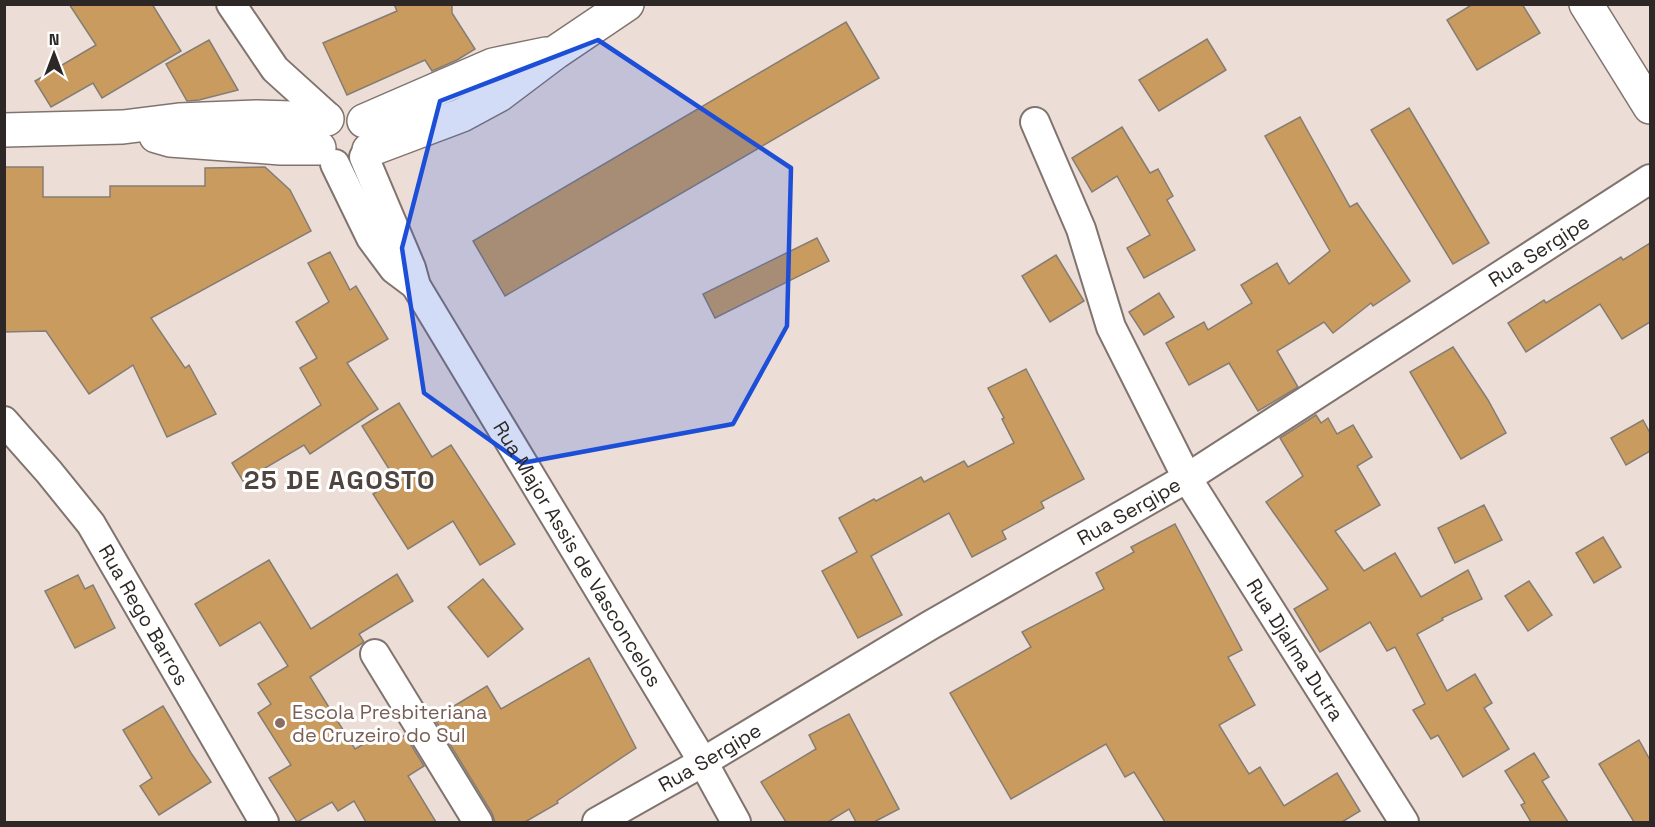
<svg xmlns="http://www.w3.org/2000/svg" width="1655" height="827" viewBox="0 0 1655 827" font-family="'Space Grotesk',sans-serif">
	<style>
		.building { fill: #ca9b5e; stroke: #857d73; stroke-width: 1.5 }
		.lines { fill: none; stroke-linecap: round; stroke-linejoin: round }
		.minor-casing { stroke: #81746e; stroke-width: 32 }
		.tertiary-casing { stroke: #81746e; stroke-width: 36 }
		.secondary-casing { stroke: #81746e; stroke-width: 36 }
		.minor { stroke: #fff; stroke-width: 28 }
		.tertiary { stroke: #fff; stroke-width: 33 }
		.secondary { stroke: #fff; stroke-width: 33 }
		.marked { fill: #1d4ed8; fill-opacity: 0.2; stroke: #1d4ed8; stroke-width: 4.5; stroke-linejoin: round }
		.education-dot { fill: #8d6e63; stroke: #fff; stroke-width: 2 }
		.labels { text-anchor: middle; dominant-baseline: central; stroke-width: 6; stroke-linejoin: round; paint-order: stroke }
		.street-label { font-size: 20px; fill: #2d2825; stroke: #fff }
		.education-label { font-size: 20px; fill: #785e54; stroke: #fff; text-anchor: start }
		.district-label { font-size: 26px; font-weight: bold; letter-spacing: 1.5px; fill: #4f443e; stroke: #fff }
	</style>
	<rect width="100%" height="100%" fill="#ecded7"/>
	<!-- building -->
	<g class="building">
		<polygon points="69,4 152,4 181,51 102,98 93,83 51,107 35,81 96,45"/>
		<polygon points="394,4 452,4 452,13 475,49 457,60 432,71 425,60 347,95 323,43 397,11"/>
		<polygon points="1473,4 1522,4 1540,33 1477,70 1447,20"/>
		<polygon points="846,22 879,78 505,296 473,241"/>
		<polygon points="1207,39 1226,70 1159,111 1139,80"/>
		<polygon points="209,40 238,90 199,100 187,101 166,64"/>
		<polygon points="1409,108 1489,243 1453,264 1371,130"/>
		<polygon points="1300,117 1350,207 1357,203 1410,281 1373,306 1371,303 1333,333 1324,322 1277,351 1298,387 1258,411 1229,363 1189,385 1166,343 1204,322 1208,330 1252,303 1241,285 1277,263 1289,284 1330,251 1265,136"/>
		<polygon points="1122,127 1150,173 1158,169 1173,196 1167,200 1195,250 1144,278 1127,248 1150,235 1117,176 1092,192 1072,158"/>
		<polygon points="4,167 43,167 43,197 110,197 110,186 205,186 205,168 265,167 290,190 311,231 151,318 185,368 189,365 216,414 167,437 133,365 89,394 46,331 4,332"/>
		<polygon points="817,238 829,261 715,318 703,294"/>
		<polygon points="1650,243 1650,322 1622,339 1600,304 1526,352 1508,323 1544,300 1546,303 1621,257 1623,260"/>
		<polygon points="330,252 350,290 356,286 388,339 347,363 378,409 310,454 304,445 243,481 232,463 321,405 300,368 317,358 296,322 329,302 308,263"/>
		<polygon points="1056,255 1084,301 1050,322 1022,276"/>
		<polygon points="1159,293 1174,317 1144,335 1129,312"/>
		<polygon points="1453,347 1488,400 1506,433 1461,459 1410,372"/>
		<polygon points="1026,369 1084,479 1041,502 1044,508 1002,531 1006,539 972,557 949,513 871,556 902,615 858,638 822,571 857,552 839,518 874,499 876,501 921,477 924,482 964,461 968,467 1014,443 1002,419 1004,418 988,388"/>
		<polygon points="399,403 432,457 451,445 515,544 480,565 453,521 408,549 373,494 396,480 362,426"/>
		<polygon points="1316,415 1321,423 1328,418 1337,434 1353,425 1372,457 1357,466 1380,505 1335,531 1364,571 1395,553 1421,597 1468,570 1482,599 1442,618 1443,620 1417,634 1447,691 1475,674 1492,703 1484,708 1509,749 1463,777 1438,735 1431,739 1413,710 1425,704 1395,647 1387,651 1370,622 1320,652 1294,609 1328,589 1266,502 1303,476 1280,438"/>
		<polygon points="1643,420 1650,433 1650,451 1626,465 1611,438"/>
		<polygon points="1484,505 1502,540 1455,563 1438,528"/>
		<polygon points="1175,524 1242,650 1228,657 1255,705 1219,725 1249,774 1260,767 1284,806 1337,773 1360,811 1342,822 1165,822 1134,772 1125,777 1106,744 1011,799 950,693 1031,647 1022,632 1104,589 1096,573 1134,552 1131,547"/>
		<polygon points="1603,537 1621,567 1594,583 1576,553"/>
		<polygon points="269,560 311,629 397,574 413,601 359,634 364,642 310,677 355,749 381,734 384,739 396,732 400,738 405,735 424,766 408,776 436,822 366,822 354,801 338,811 332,802 297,822 269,778 291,765 258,713 271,704 258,684 288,666 260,622 220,646 195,604"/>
		<polygon points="78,575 85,589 93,585 115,628 75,648 45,591"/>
		<polygon points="483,579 523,629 488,657 448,607"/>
		<polygon points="1529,581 1552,615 1528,631 1505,596"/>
		<polygon points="589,658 636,748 557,801 558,803 525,822 495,822 492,813 434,718 487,686 501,709"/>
		<polygon points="163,706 191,753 211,782 159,815 140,786 152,778 123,730"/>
		<polygon points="849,714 899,809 874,822 856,822 849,809 828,822 786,822 761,782 816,749 809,735"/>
		<polygon points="1639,740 1650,760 1650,822 1634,822 1599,764"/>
		<polygon points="1534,753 1549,777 1542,781 1568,822 1531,822 1521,805 1525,803 1505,771"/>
	</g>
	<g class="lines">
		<!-- minor casing -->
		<g class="minor-casing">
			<g id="minor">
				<polyline points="231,4 275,69 328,117"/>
				<path id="s1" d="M1035,122L1081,229L1111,327L1187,478L1404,822"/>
				<path id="s2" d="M364,157L411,268L416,286L703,762L736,822"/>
				<polyline points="335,164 371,238 394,269 414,284"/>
				<path id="s3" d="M4,421L49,472L91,524L264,822"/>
				<polyline points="375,654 478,822"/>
				<path id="s4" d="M597,822L703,762L929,626L1187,478L1650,179"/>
			</g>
		</g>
		<!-- tertiary casing -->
		<g class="tertiary-casing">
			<polyline id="tertiary" points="1586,4 1650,107"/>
		</g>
		<!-- secondary casing -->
		<g class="secondary-casing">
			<g id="secondary">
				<polyline points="364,121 493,65 546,54"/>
				<polyline points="4,130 123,127 179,120 257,117 327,119"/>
				<polyline points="156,136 170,140 281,148 319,148"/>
				<polyline points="369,150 462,115 499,95 556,52 627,4"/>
			</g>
		</g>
		<!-- minor -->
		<use href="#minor" class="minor"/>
		<!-- tertiary -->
		<use href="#tertiary" class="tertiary"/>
		<!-- secondary -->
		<use href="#secondary" class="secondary"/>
	</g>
	<!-- marked area -->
	<path class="marked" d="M598,40L791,168L787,326L733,424L522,463L424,393L402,248L440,101Z"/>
	<!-- markers -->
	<circle class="education-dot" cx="280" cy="723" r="6"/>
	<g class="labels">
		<!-- street labels -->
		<g class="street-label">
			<text stroke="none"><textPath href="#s4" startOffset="1102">Rua Sergipe</textPath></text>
			<text stroke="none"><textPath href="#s4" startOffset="616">Rua Sergipe</textPath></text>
			<text stroke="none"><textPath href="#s2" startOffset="452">Rua Major Assis de Vasconcelos</textPath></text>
			<text stroke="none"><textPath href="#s3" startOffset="240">Rua Rego Barros</textPath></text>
			<text stroke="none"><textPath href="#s1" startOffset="591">Rua Djalma Dutra</textPath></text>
			<text stroke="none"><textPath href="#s4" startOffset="130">Rua Sergipe</textPath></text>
		</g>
		<!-- education labels -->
		<g class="education-label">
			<text x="292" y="712">Escola Presbiteriana<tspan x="292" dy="23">de Cruzeiro do Sul</tspan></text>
		</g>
		<!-- district labels -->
		<g class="district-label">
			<text x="340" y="480">25 DE AGOSTO</text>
		</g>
	</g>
	<!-- border -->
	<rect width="1655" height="827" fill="none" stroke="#2d2825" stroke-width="12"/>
	<!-- north arrow -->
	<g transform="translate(54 54)" stroke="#ffffff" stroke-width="4.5" paint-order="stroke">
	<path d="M0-4.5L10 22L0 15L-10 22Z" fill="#2d2825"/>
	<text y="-9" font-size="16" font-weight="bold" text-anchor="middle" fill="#2d2825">N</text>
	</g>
</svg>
